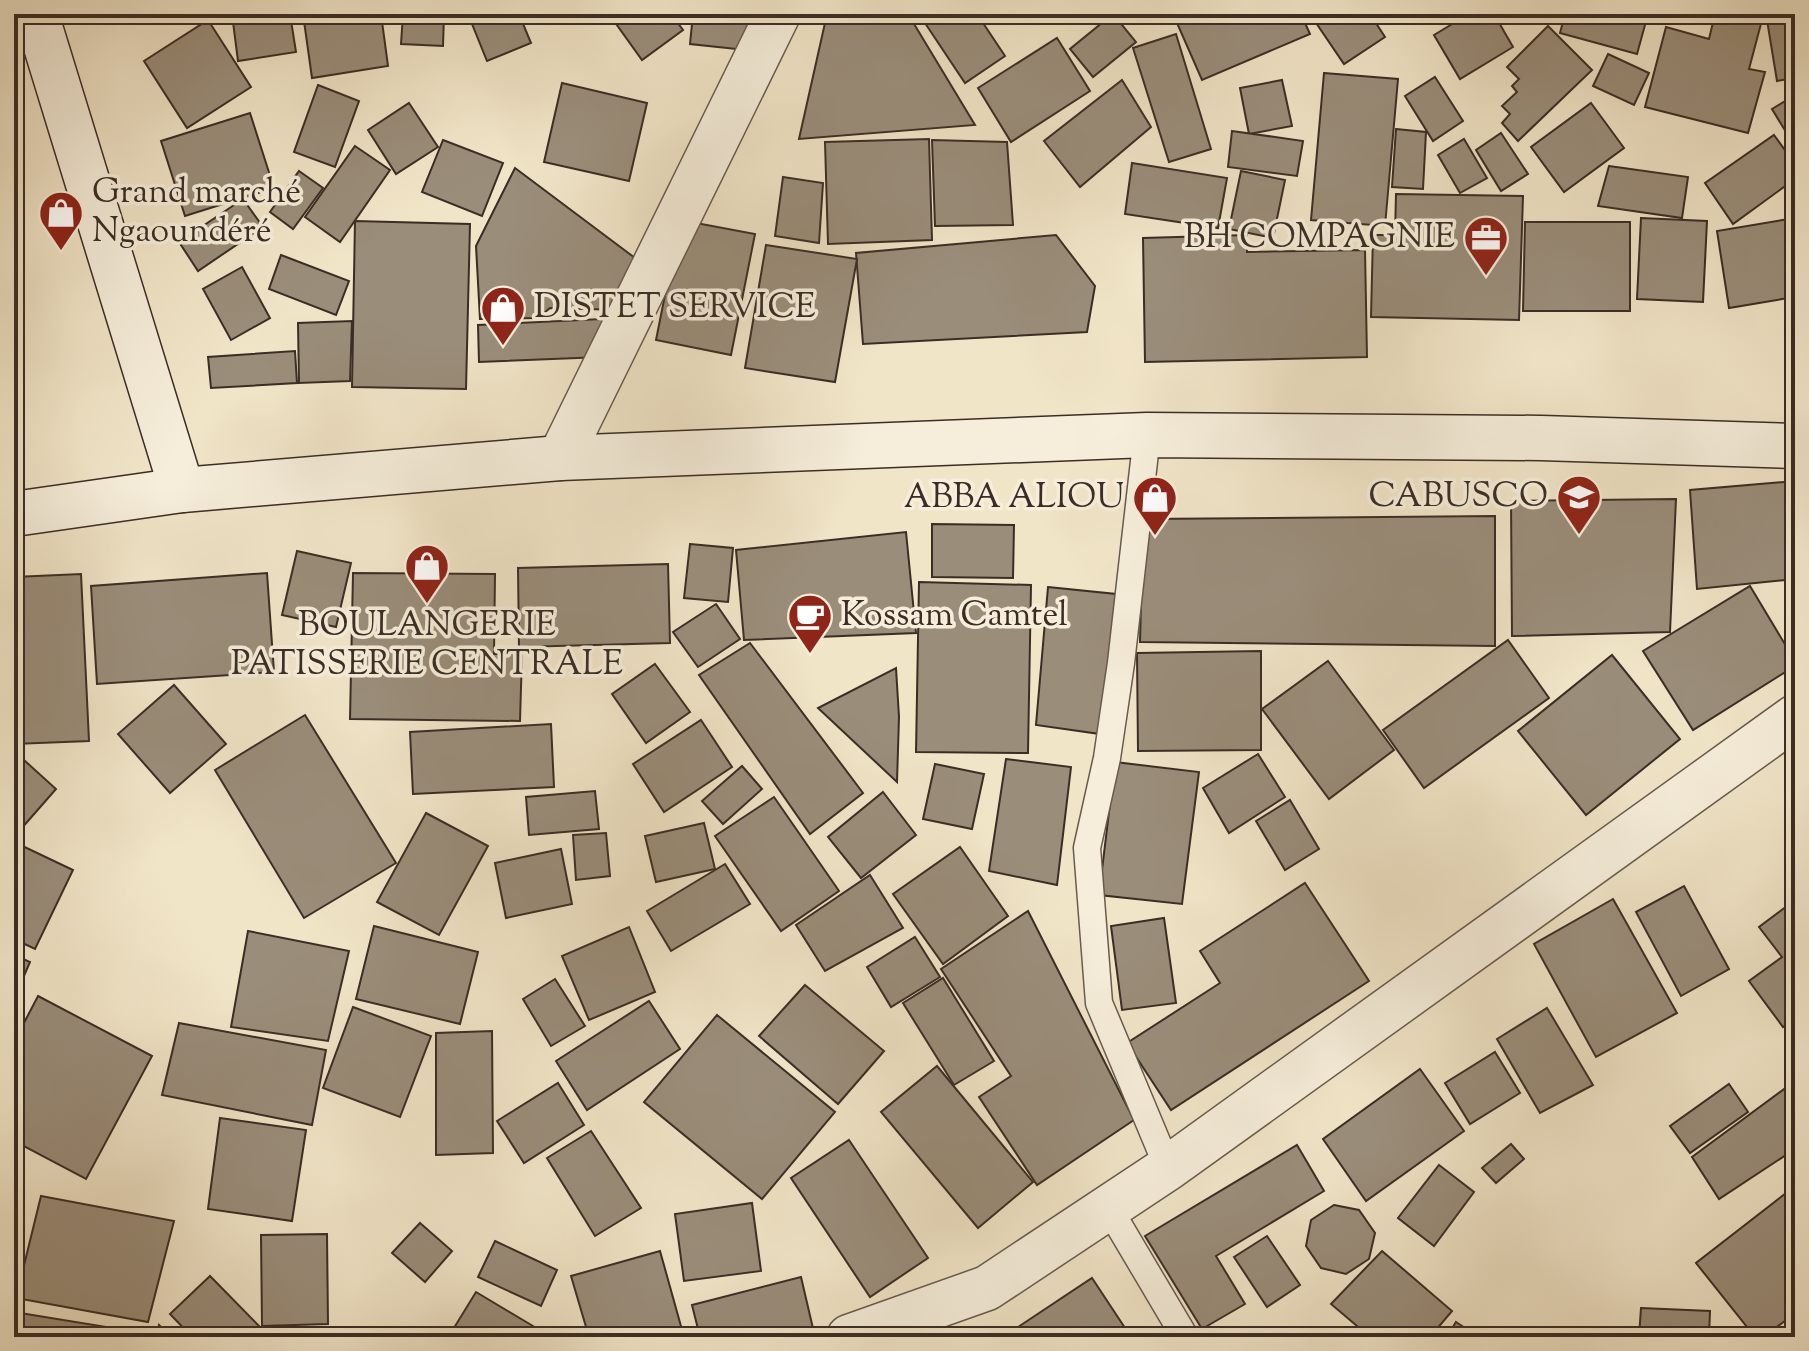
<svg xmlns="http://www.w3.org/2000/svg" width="1809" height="1351" viewBox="0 0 1809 1351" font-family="'Sorts Mill Goudy',serif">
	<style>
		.building { fill: #9a8d7a; stroke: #3b2d25; stroke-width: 2 }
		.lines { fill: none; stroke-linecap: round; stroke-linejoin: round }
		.lane-casing { stroke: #685b4e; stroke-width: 29 }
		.street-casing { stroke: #685b4e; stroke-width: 47 }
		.secondary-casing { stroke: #3b2d25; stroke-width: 47 }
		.lane { stroke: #f6eedb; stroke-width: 26 }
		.street { stroke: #f6eedb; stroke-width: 44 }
		.secondary { stroke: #f6eedb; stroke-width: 44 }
		.labels { text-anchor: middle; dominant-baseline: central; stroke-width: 7; stroke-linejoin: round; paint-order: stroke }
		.poi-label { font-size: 34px; fill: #3b2d25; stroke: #f6eedb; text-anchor: start }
	</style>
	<rect width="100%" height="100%" fill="#f1e5c8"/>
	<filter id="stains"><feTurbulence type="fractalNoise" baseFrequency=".0025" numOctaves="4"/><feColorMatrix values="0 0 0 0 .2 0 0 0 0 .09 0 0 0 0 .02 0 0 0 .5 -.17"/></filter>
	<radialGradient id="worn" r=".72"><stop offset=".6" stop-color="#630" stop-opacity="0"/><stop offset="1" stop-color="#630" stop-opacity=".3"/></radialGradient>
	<!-- building -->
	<g class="building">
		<polygon points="232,14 290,14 296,52 238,61"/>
		<polygon points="303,14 381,14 388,66 312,78"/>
		<polygon points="403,14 444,14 443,46 401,44"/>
		<polygon points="468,14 519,14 531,43 487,61"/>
		<polygon points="609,14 671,14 683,30 642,60"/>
		<polygon points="693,14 759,14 755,51 690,44"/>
		<polygon points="827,14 908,14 975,125 799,139"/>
		<polygon points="919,14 977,14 1005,56 965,83"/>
		<polygon points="1113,14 1136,42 1093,77 1070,49"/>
		<polygon points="1198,14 1301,14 1310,34 1202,80 1177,23"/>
		<polygon points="1310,14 1370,14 1385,37 1344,64"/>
		<polygon points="1469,14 1494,14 1513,47 1460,79 1434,35"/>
		<polygon points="1565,14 1648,14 1637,54 1560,33"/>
		<polygon points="1715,14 1739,14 1762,20 1749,69 1765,72 1748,133 1645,107 1666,27 1709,39"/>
		<polygon points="1766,14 1795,14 1795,78 1777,81"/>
		<polygon points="208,20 251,87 187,128 144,61"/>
		<polygon points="1548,26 1592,70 1518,141 1502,123 1510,114 1502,106 1517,92 1512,86 1519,79 1507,67"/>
		<polygon points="1176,34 1211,149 1169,162 1133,48"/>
		<polygon points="1057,38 1090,91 1011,142 978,88"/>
		<polygon points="1608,54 1649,73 1634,105 1593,86"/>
		<polygon points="1324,73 1398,79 1385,226 1311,220"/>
		<polygon points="1435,77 1463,121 1433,141 1405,96"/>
		<polygon points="1122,80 1151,127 1080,187 1044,141"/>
		<polygon points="1282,80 1292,126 1249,134 1240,88"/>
		<polygon points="562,83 647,103 629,181 544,162"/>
		<polygon points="318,85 359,101 335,167 294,152"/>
		<polygon points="1795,95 1795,147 1772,109"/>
		<polygon points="409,103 438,147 396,174 368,130"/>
		<polygon points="1591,103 1624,148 1564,192 1531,147"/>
		<polygon points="250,113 274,188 185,216 161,141"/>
		<polygon points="1396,129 1426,132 1423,189 1392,187"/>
		<polygon points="1232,131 1303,141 1297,176 1228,167"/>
		<polygon points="1501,133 1528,174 1501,191 1476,150"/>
		<polygon points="1774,135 1795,164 1795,179 1733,224 1705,183"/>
		<polygon points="929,139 932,240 828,244 825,142"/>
		<polygon points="1464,139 1487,178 1460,193 1438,155"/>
		<polygon points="443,140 503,163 482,216 422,192"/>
		<polygon points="932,140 1007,142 1013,225 935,226"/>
		<polygon points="355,146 390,170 340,242 305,217"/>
		<polygon points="1132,163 1227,178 1218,228 1125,214"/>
		<polygon points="1609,166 1688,177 1682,218 1598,206"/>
		<polygon points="515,168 643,264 622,310 550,308 538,318 480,319 476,246"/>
		<polygon points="299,171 323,188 293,229 270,212"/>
		<polygon points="1241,171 1285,180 1273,238 1229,229"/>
		<polygon points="783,177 823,183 819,243 775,236"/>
		<polygon points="1396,194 1523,196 1519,320 1371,317 1373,235 1395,235"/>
		<polygon points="243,199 263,227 198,271 179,242"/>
		<polygon points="1641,218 1707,221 1703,302 1637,299"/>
		<polygon points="1795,218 1795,297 1729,308 1717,231"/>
		<polygon points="680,220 755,234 731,355 656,340"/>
		<polygon points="355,221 470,224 466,389 352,387"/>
		<polygon points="1525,222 1630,222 1630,311 1523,311"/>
		<polygon points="1056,235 1095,286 1087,332 863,344 856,253"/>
		<polygon points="1247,235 1247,252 1365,250 1367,357 1145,362 1143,238"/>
		<polygon points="766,245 857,259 835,382 745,368"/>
		<polygon points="281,255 349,281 336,315 269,289"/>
		<polygon points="242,267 270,318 231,340 203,289"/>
		<polygon points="602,319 602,357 479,362 478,325"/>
		<polygon points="352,321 350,381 299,383 298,323"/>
		<polygon points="14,322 18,352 14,353"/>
		<polygon points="295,351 297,383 211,388 208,357"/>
		<polygon points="1795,481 1795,579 1697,589 1690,490"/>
		<polygon points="1676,499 1670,632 1512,636 1511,501"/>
		<polygon points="1495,516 1495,646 1140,642 1143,519"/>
		<polygon points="932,524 1014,525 1013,578 932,577"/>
		<polygon points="906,532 916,633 744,640 736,550"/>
		<polygon points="690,544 733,548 728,602 684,598"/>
		<polygon points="297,551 351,563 336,627 282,615"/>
		<polygon points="668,564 670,643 519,647 518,568"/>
		<polygon points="267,573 274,672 97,684 91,586"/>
		<polygon points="353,573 495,574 494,654 522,654 520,721 350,719"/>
		<polygon points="81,574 89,741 14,744 14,577"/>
		<polygon points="919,582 1031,585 1028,753 916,752"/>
		<polygon points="1750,586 1795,661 1795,666 1693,730 1643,651"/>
		<polygon points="1048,587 1116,594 1100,734 1036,725"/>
		<polygon points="716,604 740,639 698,667 673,632"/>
		<polygon points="1508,640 1549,698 1424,788 1383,730"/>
		<polygon points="750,643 863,793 810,834 699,675"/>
		<polygon points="1261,651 1261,750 1138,751 1137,653"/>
		<polygon points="1612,655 1680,739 1586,815 1518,731"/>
		<polygon points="1328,661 1394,750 1329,799 1262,709"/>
		<polygon points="655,664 690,712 646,743 612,694"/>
		<polygon points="896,668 899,717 897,782 818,708"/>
		<polygon points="174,685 226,744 170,793 118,734"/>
		<polygon points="305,715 396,863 304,918 215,770"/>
		<polygon points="701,720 732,767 664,812 633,764"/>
		<polygon points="551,724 554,787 413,794 410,732"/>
		<polygon points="14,751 56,789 21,829 14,822"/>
		<polygon points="1258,754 1285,797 1229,833 1203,788"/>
		<polygon points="1006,759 1071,767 1057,885 989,871"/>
		<polygon points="1115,762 1199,772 1182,904 1099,895"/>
		<polygon points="935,764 984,774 972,829 923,819"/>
		<polygon points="742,766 762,789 723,824 702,801"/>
		<polygon points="595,791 599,829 529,835 526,797"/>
		<polygon points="883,792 916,835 861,878 828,837"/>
		<polygon points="774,797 839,891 781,931 715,836"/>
		<polygon points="1290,800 1319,849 1285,870 1256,821"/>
		<polygon points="426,813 488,846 439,935 377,902"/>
		<polygon points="704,823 715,869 656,882 645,836"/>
		<polygon points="606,833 610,876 576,880 573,835"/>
		<polygon points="14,842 73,870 35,949 14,939"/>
		<polygon points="960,847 1008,916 943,964 893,894"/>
		<polygon points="561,849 572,904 506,918 495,863"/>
		<polygon points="725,864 750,904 671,951 647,911"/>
		<polygon points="870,875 903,928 825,971 796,925"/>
		<polygon points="1305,883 1369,981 1171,1110 1127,1043 1220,983 1200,951"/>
		<polygon points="1684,886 1729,969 1681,996 1636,912"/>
		<polygon points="1613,899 1677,1013 1596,1057 1534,944"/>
		<polygon points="1795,900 1795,1018 1783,1027 1749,981 1782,957 1759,927"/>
		<polygon points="1028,911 1134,1120 1037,1185 979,1097 1011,1076 941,969"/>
		<polygon points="1164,918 1176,1003 1122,1010 1111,926"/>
		<polygon points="374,926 478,952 460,1024 356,999"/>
		<polygon points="629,927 655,992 589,1020 562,956"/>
		<polygon points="248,931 349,951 328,1041 231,1027"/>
		<polygon points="915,937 940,977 891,1007 867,967"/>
		<polygon points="14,955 30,962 14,999"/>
		<polygon points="943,978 994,1061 954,1085 903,1003"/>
		<polygon points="555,979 585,1026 551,1046 523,999"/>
		<polygon points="805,985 884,1051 838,1104 759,1036"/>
		<polygon points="38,996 152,1056 86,1179 14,1141 14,1042"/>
		<polygon points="649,1001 680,1049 587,1110 556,1061"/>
		<polygon points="353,1007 431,1036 400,1117 323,1088"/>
		<polygon points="1547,1008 1593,1085 1540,1113 1497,1039"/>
		<polygon points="717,1015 835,1112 762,1199 644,1102"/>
		<polygon points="179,1023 326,1050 312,1125 162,1095"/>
		<polygon points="492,1031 493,1153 436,1155 436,1033"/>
		<polygon points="1495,1052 1520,1093 1470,1124 1445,1083"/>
		<polygon points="937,1066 1033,1182 978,1228 881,1112"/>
		<polygon points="1420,1069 1464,1131 1366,1201 1323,1139"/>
		<polygon points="1795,1081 1795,1149 1719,1199 1692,1157"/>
		<polygon points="558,1083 584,1125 524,1163 497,1121"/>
		<polygon points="1729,1084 1748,1112 1690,1153 1670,1126"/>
		<polygon points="220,1118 306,1130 292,1221 208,1209"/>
		<polygon points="591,1131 641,1208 595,1236 547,1158"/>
		<polygon points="849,1140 928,1258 870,1297 791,1178"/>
		<polygon points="1511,1144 1524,1159 1496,1183 1482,1168"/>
		<polygon points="1297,1145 1324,1191 1216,1256 1245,1304 1202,1329 1145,1236"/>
		<polygon points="1439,1165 1474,1192 1434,1246 1398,1218"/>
		<polygon points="1795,1186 1795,1313 1764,1337 1755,1337 1696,1263"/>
		<polygon points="41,1196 174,1221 148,1322 16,1298"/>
		<polygon points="752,1203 761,1271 684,1281 675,1214"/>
		<polygon points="1334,1205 1359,1210 1375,1233 1369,1259 1346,1274 1321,1268 1306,1246 1311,1220"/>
		<polygon points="420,1223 452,1251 425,1282 392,1253"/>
		<polygon points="327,1234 328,1324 262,1326 261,1235"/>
		<polygon points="1267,1236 1300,1285 1267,1307 1234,1257"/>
		<polygon points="495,1241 557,1270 541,1306 478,1277"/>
		<polygon points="660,1251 684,1337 589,1337 571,1276"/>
		<polygon points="1382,1251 1452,1311 1430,1337 1370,1337 1331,1304"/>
		<polygon points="210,1276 260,1327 249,1337 192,1337 170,1314"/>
		<polygon points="801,1277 815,1337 700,1337 692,1305"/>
		<polygon points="1092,1278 1131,1337 1003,1337"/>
		<polygon points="476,1292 538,1329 533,1337 449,1336"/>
		<polygon points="1641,1308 1710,1311 1709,1337 1639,1337"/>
		<polygon points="14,1312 125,1330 124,1337 14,1337"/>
		<polygon points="1456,1322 1479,1337 1447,1337"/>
		<polygon points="159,1325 171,1337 156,1337"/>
		<polygon points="301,1327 306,1337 284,1337"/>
	</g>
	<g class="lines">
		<!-- lane casing -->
		<g class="lane-casing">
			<g id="lane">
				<polyline points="1147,435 1121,663 1107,758 1087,848 1099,1003 1168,1168"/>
				<polyline points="1108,1207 1185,1337"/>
			</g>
		</g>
		<!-- street casing -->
		<g class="street-casing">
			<g id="street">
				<polyline points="560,458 778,14"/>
				<polyline points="849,1337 987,1288 1168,1168 1795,717"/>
			</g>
		</g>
		<!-- secondary casing -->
		<g class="secondary-casing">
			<g id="secondary">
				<polyline points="36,14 182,490"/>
				<polyline points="14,514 182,490 560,458 1147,435 1541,438 1795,446"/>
			</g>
		</g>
		<!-- lane -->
		<use href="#lane" class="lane"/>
		<!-- street -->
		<use href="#street" class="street"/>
		<!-- secondary -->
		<use href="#secondary" class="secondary"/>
	</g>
	<!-- icons -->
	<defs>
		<g id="shop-pin" transform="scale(2.3)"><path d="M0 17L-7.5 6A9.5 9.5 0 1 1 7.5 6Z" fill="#8f2418" stroke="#f6eedb"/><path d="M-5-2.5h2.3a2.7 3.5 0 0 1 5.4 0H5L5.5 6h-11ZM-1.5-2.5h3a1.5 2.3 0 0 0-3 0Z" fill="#fff"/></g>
		<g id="office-pin" transform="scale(2.3)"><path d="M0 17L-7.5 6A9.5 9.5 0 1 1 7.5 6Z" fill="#8f2418" stroke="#f6eedb"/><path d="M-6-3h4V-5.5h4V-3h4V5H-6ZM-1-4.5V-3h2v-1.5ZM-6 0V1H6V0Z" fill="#fff"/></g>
		<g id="university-pin" transform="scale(2.3)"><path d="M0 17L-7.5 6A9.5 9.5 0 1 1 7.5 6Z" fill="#8f2418" stroke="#f6eedb"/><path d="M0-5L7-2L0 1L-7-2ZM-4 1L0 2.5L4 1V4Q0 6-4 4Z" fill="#fff"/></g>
		<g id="cafe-pin" transform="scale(2.3)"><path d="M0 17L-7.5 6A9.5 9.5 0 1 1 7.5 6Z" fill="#8f2418" stroke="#f6eedb"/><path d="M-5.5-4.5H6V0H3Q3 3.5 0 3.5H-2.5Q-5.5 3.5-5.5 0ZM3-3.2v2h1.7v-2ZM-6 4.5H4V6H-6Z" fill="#fff"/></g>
	</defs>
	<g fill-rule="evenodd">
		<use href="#shop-pin" x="61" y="213"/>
		<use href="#office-pin" x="1486" y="238"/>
		<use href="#shop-pin" x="503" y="308"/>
		<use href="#university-pin" x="1579" y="497"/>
		<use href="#shop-pin" x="1155" y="498"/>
		<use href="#shop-pin" x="427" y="566"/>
		<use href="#cafe-pin" x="810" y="616"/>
	</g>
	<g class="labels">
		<!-- poi labels -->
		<g class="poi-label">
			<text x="92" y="193">Grand marché<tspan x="92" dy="39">Ngaoundéré</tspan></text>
			<text x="1455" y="238" text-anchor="end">BH COMPAGNIE</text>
			<text x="534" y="308">DISTET SERVICE</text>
			<text x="1548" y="497" text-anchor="end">CABUSCO</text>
			<text x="1124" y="498" text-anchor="end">ABBA ALIOU</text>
			<text x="841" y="616">Kossam Camtel</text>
			<text x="427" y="626" text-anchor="middle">BOULANGERIE<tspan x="427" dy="39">PATISSERIE CENTRALE</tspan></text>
		</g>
	</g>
	<!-- margin -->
	<rect width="1809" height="1351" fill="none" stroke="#f1e5c8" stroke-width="48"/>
	<rect x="16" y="16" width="1777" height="1319" fill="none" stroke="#3b2d25" stroke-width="4"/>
	<rect x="24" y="24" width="1761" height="1303" fill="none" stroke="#3b2d25" stroke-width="2"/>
	<rect width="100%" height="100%" filter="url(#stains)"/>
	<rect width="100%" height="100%" fill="url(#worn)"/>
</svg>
